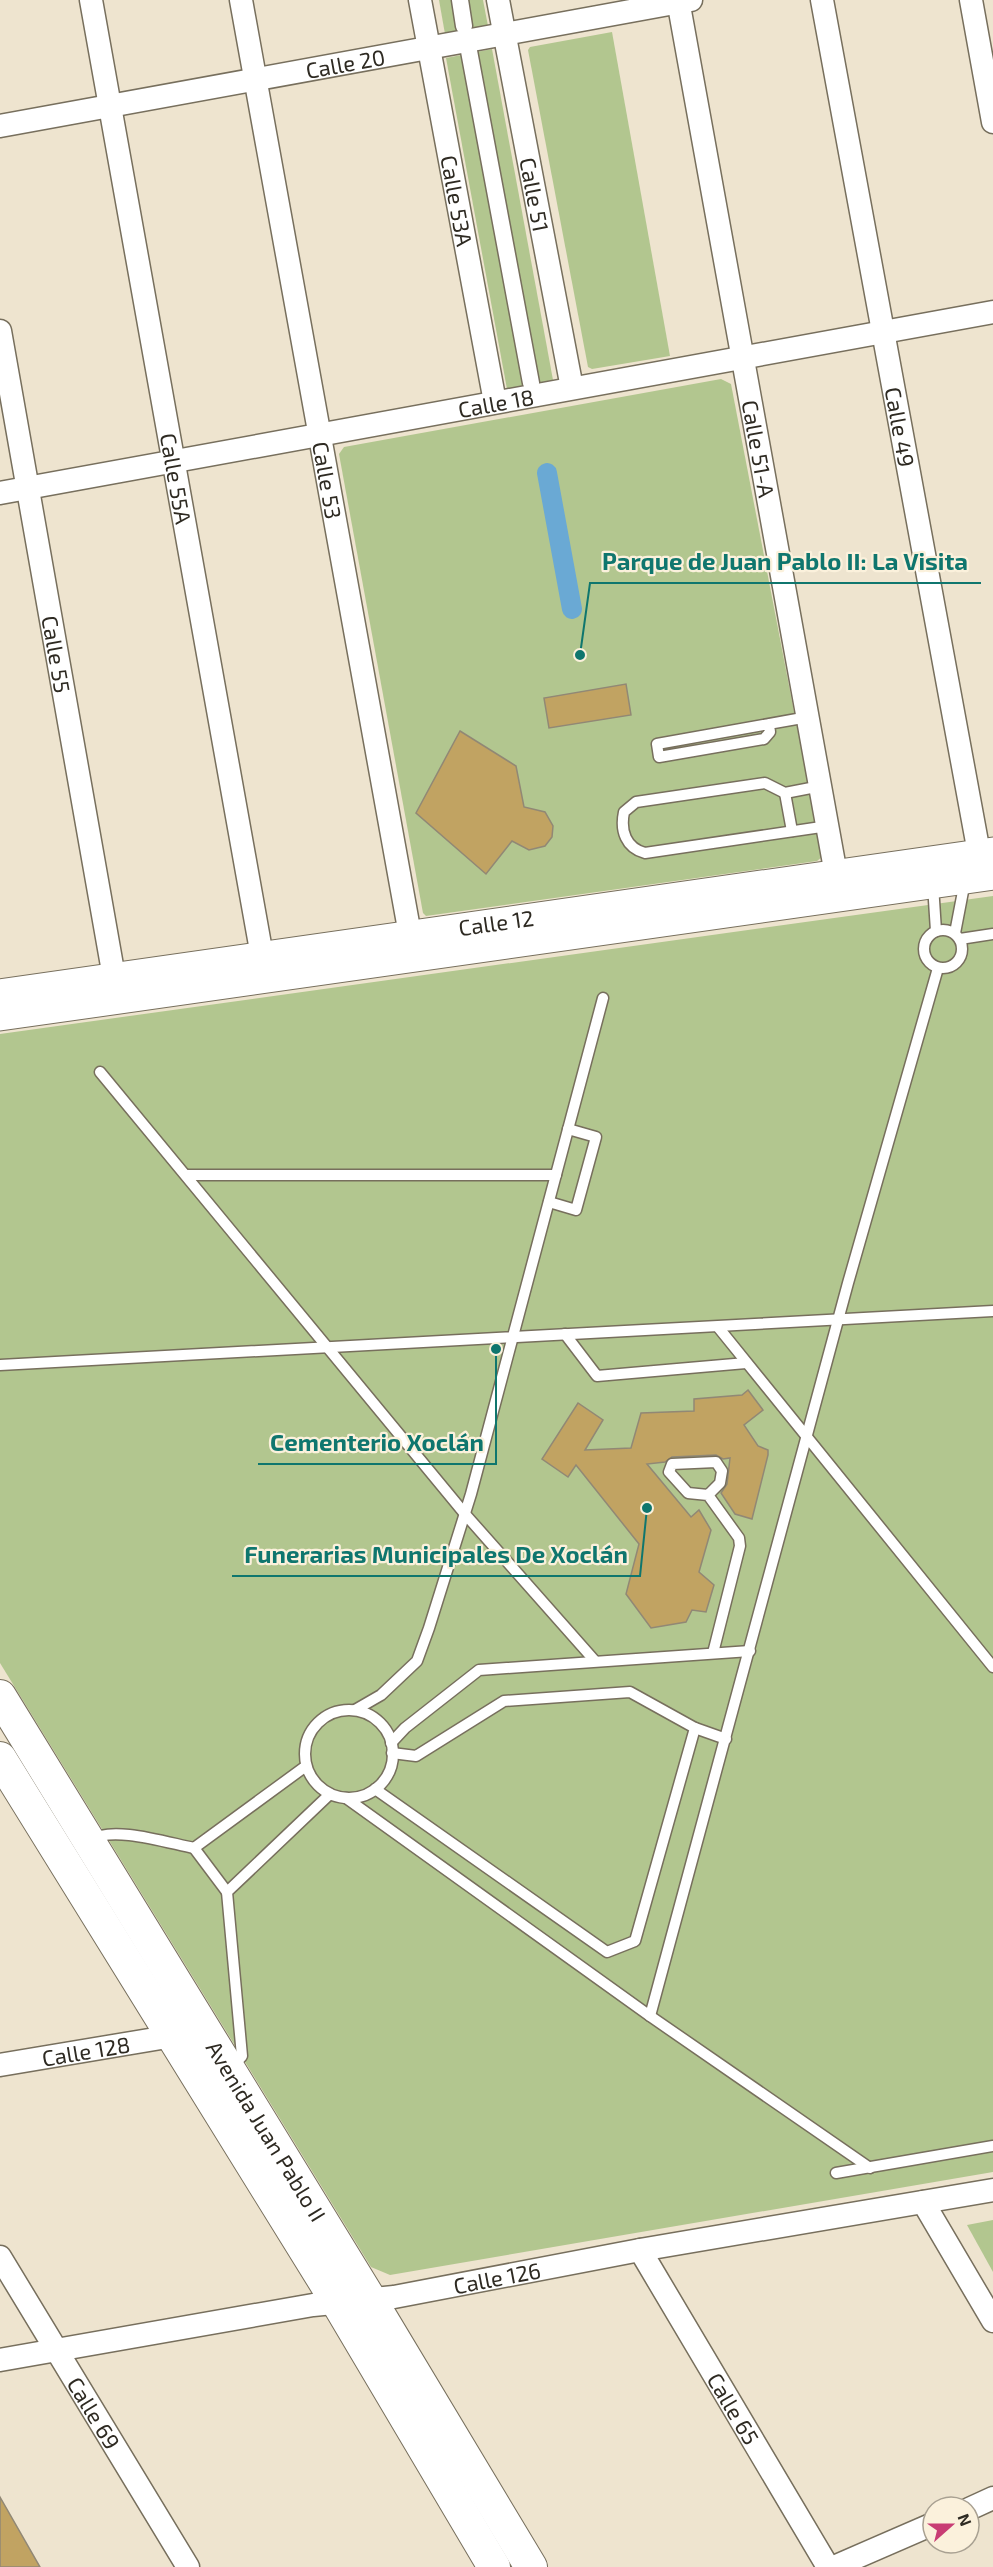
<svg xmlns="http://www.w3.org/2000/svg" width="993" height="2567" viewBox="0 0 993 2567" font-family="'Exo 2',sans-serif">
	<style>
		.green { fill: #b2c68f }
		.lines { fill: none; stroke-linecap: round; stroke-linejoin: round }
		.canal { stroke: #6aa9d4; stroke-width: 20 }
		.building { fill: #c1a362; stroke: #918875; stroke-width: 1.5 }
		.service-casing { stroke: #776f5d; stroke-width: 13 }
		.pedestrian-casing { stroke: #776f5d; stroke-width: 19 }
		.minor-casing { stroke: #776f5d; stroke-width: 25 }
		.tertiary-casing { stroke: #776f5d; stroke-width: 29 }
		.secondary-casing { stroke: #776f5d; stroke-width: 34 }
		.service { stroke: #fff; stroke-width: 10 }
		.pedestrian { stroke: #fff; stroke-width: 16 }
		.minor { stroke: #fff; stroke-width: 22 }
		.tertiary { stroke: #fff; stroke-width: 27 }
		.secondary { stroke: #fff; stroke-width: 32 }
		.labels { text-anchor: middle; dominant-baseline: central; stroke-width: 4.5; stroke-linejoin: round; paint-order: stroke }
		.street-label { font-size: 22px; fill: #2e2a22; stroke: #fbf1dc }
		.leader { fill: none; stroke: #0f766e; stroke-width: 2 }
		.callout-dot { fill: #0f766e; stroke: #fbf1dc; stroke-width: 2 }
		.callout-label { font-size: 24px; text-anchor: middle; font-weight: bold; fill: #0f766e; stroke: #fbf1dc; stroke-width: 4.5; stroke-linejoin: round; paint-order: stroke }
	</style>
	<rect width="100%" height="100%" fill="#eee4cf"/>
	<!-- green -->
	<g class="green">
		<polygon points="439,0 483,0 488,26 445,34"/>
		<polygon points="612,32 670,356 592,369 588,367 528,50 530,47"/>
		<polygon points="492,49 553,380 507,389 446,58"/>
		<polygon points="721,379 731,384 822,857 817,861 426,916 423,913 339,454 344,447"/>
		<polygon points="993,896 993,2172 390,2275 371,2267 0,1663 0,1034"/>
		<polygon points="993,2220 993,2272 967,2225"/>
	</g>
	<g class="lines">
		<!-- canal -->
		<polyline class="canal" points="547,473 572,609"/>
	</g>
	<!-- building -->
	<g class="building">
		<polygon points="626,684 631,715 549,728 544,698"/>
		<polygon points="460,731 516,766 524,807 545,812 553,826 552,837 545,846 529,850 512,841 486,874 416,813"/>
		<polygon points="748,1390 763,1410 744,1425 758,1446 768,1450 768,1455 752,1519 735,1514 721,1493 727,1484 730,1458 723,1459 716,1455 672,1457 665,1462 647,1464 691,1517 699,1510 711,1530 699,1572 714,1585 706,1612 692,1610 686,1622 651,1628 626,1594 639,1544 576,1465 568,1477 542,1459 578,1403 603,1420 585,1450 631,1448 641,1413 694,1411 694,1399 742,1395"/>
		<polygon points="0,2497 40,2567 0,2567"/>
	</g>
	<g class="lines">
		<!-- service casing -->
		<g class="service-casing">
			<g id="service">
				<polyline points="769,724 770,732 764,739 659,757 657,744 808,717"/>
				<path d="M821,786L785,793L765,783L636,802L624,812C620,831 626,848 645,853L828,826"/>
				<polyline points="785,793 792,831"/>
				<polyline points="933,885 936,931"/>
				<circle cx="943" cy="949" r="19"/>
				<polyline points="955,933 965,881"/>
				<polyline points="960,939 993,934"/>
				<polyline points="100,1072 465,1514 595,1661"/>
				<polyline points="186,1175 556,1175"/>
				<polyline points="549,1202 576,1210 596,1137 568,1129"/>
				<polyline points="718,1327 993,1667"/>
				<polyline points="565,1334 597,1376 746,1363"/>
				<polyline points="0,1365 993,1311"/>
				<polyline points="708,1495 688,1493 669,1472 672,1464 716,1462 722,1471 720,1483 708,1495 739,1538 740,1546 713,1653"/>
				<polyline points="355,1710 381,1695 417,1661 429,1628 471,1494 603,998"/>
				<circle cx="349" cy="1754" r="44"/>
				<polyline points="695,1728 726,1739"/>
				<polyline points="391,1743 405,1728 479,1670 750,1651"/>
				<polyline points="375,1789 607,1952 635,1941 695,1728 630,1692 504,1701 416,1756 392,1753"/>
				<polyline points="346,1798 650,2016 870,2168"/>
				<path d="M91,1840C112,1825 168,1843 194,1848L306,1766"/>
				<polyline points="194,1848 227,1892"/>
				<polyline points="650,2016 848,1283 938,968"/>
				<polyline points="231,2068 242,2056 227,1892 330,1794"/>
				<polyline points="836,2173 993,2146"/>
			</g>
		</g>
		<!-- pedestrian casing -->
		<g class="pedestrian-casing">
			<g id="pedestrian">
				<polyline points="460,0 464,26"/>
				<polyline points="469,51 531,383"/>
			</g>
		</g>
		<!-- minor casing -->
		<g class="minor-casing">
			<g id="minor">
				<path id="s1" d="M91,0L262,956"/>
				<path id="s2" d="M241,0L413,951"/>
				<path id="s3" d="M420,0L495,402"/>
				<path id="s4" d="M498,0L572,388"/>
				<path id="s5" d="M678,0L839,891"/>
				<path id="s6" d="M822,0L979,853"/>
				<polyline points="971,0 993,122"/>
				<path id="s7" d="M0,126L691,0"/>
				<path id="s8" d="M0,331L114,977"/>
				<path id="s9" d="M0,493L993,312"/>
				<path id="s10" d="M0,2065L173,2036"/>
				<polyline points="923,2202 993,2321"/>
				<path id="s11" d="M640,2250L828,2567"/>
				<path id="s12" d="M0,2257L188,2567"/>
				<path id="s13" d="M0,2360L313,2305L394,2297L640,2250L993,2190"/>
				<polyline points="969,2509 993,2498"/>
				<polyline points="834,2567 933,2524"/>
			</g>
		</g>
		<!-- tertiary casing -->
		<g class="tertiary-casing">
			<g id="tertiary">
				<path id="s14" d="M0,993L993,851"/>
				<polyline points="0,1017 993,876"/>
			</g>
		</g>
		<!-- secondary casing -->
		<g class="secondary-casing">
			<g id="secondary">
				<path id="s15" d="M0,1696L370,2299L531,2567"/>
				<polyline points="0,1758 337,2302 494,2567"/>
			</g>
		</g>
		<!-- service -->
		<use href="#service" class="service"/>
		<!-- pedestrian -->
		<use href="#pedestrian" class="pedestrian"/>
		<!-- minor -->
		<use href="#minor" class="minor"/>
		<!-- tertiary -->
		<use href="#tertiary" class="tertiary"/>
		<!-- secondary -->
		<use href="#secondary" class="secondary"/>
	</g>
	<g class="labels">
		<!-- street labels -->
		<g class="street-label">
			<text stroke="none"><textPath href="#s7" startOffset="351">Calle 20</textPath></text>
			<text stroke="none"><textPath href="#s4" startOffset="198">Calle 51</textPath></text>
			<text stroke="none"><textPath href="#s3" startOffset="204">Calle 53A</textPath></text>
			<text stroke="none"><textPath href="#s9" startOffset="504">Calle 18</textPath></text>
			<text stroke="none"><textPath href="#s6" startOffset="434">Calle 49</textPath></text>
			<text stroke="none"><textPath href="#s5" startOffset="456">Calle 51-A</textPath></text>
			<text stroke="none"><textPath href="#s1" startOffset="486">Calle 55A</textPath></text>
			<text stroke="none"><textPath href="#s2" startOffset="488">Calle 53</textPath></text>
			<text stroke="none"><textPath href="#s8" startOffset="328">Calle 55</textPath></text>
			<text stroke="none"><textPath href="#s14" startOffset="501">Calle 12</textPath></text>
			<text stroke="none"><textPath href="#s10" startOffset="87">Calle 128</textPath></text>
			<text stroke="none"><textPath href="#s15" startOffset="510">Avenida Juan Pablo II</textPath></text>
			<text stroke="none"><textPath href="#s13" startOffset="504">Calle 126</textPath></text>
			<text stroke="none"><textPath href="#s11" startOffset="184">Calle 65</textPath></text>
			<text stroke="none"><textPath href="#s12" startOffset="182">Calle 69</textPath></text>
		</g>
	</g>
	<!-- callouts -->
	<path class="leader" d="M580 655L590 583H981M496 1349L496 1464H258M647 1508L640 1576H232"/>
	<g class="callout-dot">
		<circle cx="580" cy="655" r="6"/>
		<circle cx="496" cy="1349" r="6"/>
		<circle cx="647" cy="1508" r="6"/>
	</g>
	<g class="callout-label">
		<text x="785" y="570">Parque de Juan Pablo II: La Visita</text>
		<text x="377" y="1451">Cementerio Xoclán</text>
		<text x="436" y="1563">Funerarias Municipales De Xoclán</text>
	</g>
	<!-- north arrow -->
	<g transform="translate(951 2525) rotate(69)"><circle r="28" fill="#fbf1dc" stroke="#a9a192" stroke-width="1.5"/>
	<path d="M0-4.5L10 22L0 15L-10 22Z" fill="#c83d74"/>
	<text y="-9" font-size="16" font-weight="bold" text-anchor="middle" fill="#2e2a22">N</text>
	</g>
</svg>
